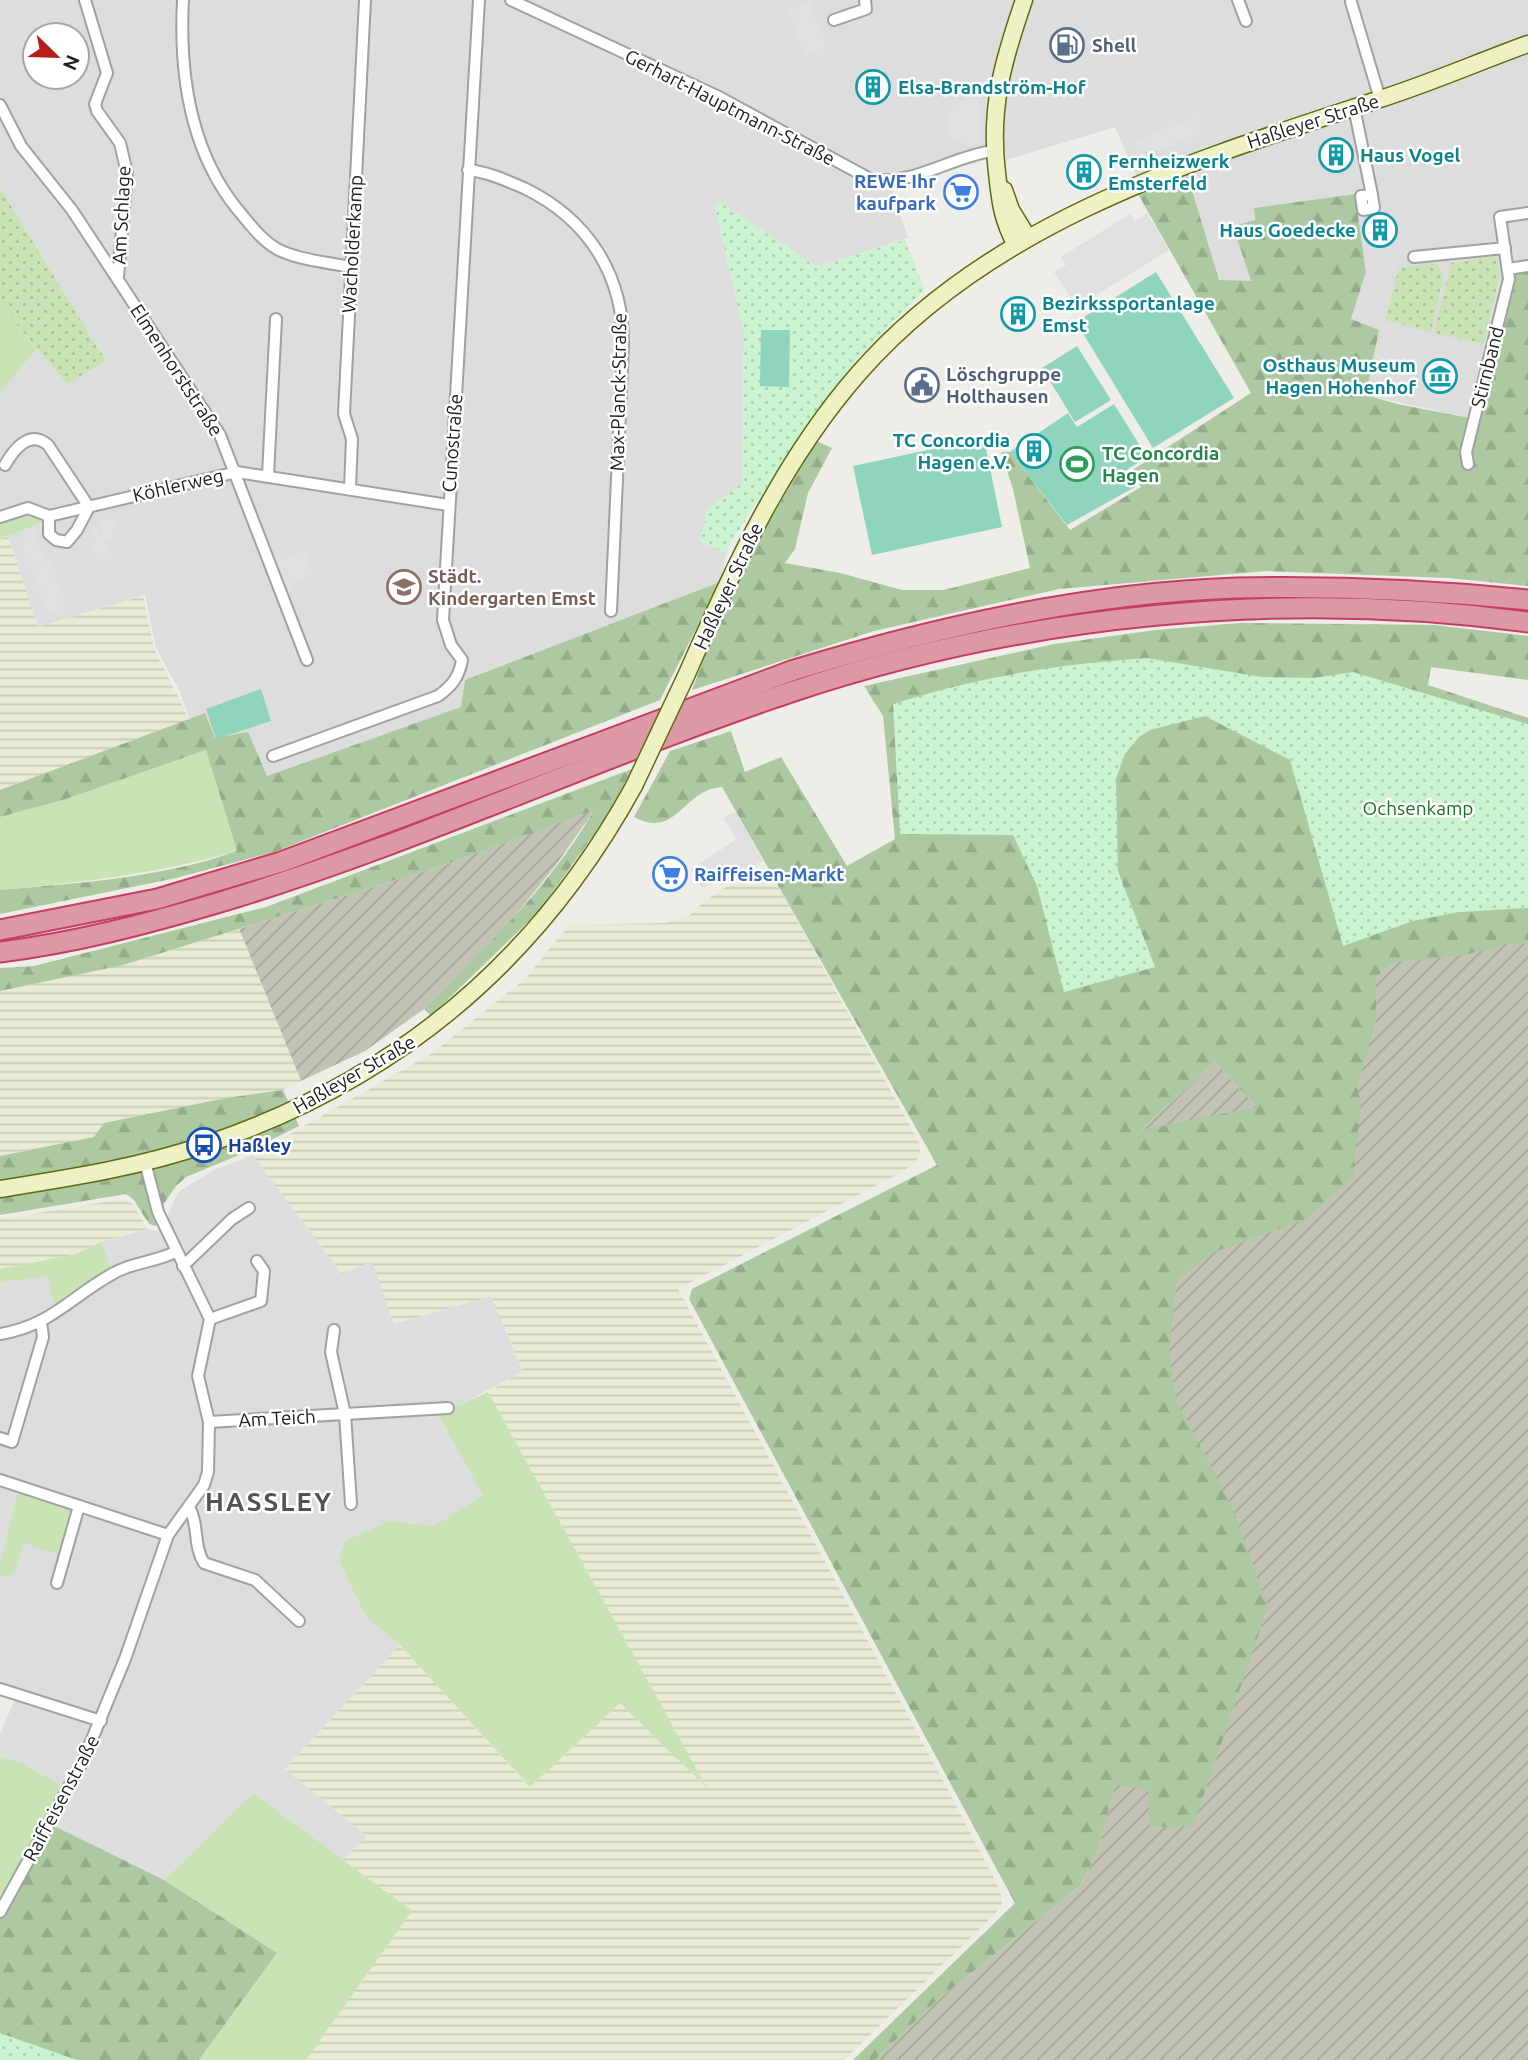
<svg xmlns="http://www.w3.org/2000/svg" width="1528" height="2060" viewBox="0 0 1528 2060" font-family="Ubuntu,sans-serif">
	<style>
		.residential { fill: #dedddd; fill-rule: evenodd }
		.construction { fill: url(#construction-furrows) }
		.farmland { fill: url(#farmland-rules) }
		.grass { fill: #c9e3b4 }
		.forest { fill: url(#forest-firs); fill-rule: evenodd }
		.park { fill: url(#park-dots) }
		.garden { fill: url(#garden-dots) }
		.pitch { fill: #8fd4bc }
		.parking { fill: #e0e0e0 }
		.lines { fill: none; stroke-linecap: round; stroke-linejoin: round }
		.minor-casing { stroke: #a1a1a1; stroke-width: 14 }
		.secondary-casing { stroke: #5f6b13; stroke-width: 19 }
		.motorway-casing { stroke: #c63c67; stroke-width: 23 }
		.minor { stroke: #fff; stroke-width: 10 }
		.secondary { stroke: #eef2c2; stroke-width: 16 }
		.motorway { stroke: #dd99a3; stroke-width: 19 }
		.secondary-bridge-casing { stroke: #5f6b13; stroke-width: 19; stroke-linecap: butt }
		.secondary-bridge { stroke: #eef2c2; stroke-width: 16 }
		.labels { text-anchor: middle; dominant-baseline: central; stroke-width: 5; stroke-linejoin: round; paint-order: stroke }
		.service-label { font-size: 19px; font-weight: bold; fill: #4e5e75; stroke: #fff; text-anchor: start }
		.culture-label { font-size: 19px; font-weight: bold; fill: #0d838f; stroke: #fff; text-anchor: start }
		.street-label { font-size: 19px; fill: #202020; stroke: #fff }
		.shop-label { font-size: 19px; font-weight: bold; fill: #366cbe; stroke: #fff; text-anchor: end }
		.leisure-label { font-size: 19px; font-weight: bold; fill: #27864d; stroke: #fff; text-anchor: start }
		.education-label { font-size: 19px; font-weight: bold; fill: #785e54; stroke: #fff; text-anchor: start }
		.park-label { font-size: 19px; fill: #197223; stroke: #fff }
		.transit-label { font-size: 19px; font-weight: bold; fill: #164399; stroke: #fff; text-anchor: start }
		.district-label { font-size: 26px; font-weight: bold; letter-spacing: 2px; fill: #535353; stroke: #fff }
	</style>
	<defs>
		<pattern id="construction-furrows" width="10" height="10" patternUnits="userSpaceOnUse" patternTransform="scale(1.75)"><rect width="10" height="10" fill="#c2c3b4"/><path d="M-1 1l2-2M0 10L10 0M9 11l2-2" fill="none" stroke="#a6a79a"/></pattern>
		<pattern id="farmland-rules" width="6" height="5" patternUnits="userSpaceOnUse" patternTransform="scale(1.75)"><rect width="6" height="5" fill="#e9ebd5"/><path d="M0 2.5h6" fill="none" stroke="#c8c9b7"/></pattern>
		<pattern id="forest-firs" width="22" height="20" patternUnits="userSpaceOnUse" patternTransform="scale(1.75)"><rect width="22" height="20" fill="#acc9a1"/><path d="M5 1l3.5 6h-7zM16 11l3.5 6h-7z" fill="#94ac8a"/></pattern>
		<pattern id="park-dots" width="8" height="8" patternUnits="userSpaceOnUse" patternTransform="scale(1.75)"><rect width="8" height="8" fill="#caf3cf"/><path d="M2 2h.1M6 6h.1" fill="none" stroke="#add0b1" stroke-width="1.8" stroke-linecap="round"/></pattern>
		<pattern id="garden-dots" width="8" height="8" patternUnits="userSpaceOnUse" patternTransform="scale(1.75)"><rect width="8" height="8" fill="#c9e3b4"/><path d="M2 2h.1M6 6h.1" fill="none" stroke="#acc29a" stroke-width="1.8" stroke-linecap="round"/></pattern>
	</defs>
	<rect width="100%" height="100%" fill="#efede7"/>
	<!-- residential -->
	<g class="residential">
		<path d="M0,0H1528V268L1470,418L1366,395L1379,330L1351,320L1366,272L1355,194L1254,208L1255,220L1233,226L1252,282L1219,281L1188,177L1143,192L1115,127L1006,160L977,146L948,163L889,182L908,238L817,267L719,202L715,206L744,333L742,485L720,582L602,630L462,707L266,776L215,738L204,713L190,720L180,692L156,648L145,595L38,627L8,536L41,523L0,512V392L37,349L67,384L106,361L0,188ZM35,35H77V77H35Z"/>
		<polygon points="253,1155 342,1274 372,1261 491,1295 523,1372 438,1416 484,1495 434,1526 389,1521 345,1541 338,1558 365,1616 400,1645 285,1769 368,1836 343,1860 253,1793 164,1880 45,1822 19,1762 0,1757 0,1734 15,1699 0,1694 0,1282 48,1275 54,1307 110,1269 101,1242 147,1229 161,1231 178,1192 214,1170"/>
	</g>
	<!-- construction -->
	<g class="construction">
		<polygon points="595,809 556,865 502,932 424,1009 365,1051 301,1081 239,929 450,863"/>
		<polygon points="1528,908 1528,2060 875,2060 933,2004 1080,1886 1099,1848 1140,1685 1125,1145 1215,1062 1257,1107 1325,952"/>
	</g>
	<!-- farmland -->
	<g class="farmland">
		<polygon points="8,536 38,627 143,596 154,649 189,719 0,790 0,539"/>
		<polygon points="756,879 777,884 920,1144 920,1155 914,1164 900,1173 678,1289 947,1788 999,1888 1002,1903 996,1913 844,2060 306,2060 412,1911 343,1860 367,1836 285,1769 400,1645 529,1787 620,1703 705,1785 488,1392 523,1371 491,1296 394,1324 372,1261 342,1274 253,1155 431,1054 526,978 569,925 664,923 689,916 705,901 732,883"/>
		<polygon points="239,929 301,1081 283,1090 226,1098 104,1123 95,1137 0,1156 0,991 123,965"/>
		<polygon points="123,1199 133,1204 147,1229 101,1242 76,1254 0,1269 0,1219"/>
	</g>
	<!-- grass -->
	<g class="grass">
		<polygon points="0,305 37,349 0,392"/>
		<polygon points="29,510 41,518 41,523 0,539 0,519"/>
		<path d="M206,750L237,851C159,873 81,883 0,890V817L63,800Z"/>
		<polygon points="101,1242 111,1268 54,1308 48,1276 0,1282 0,1269 76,1254"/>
		<polygon points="488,1392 707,1788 620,1703 530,1787 400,1645 365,1616 338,1558 345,1541 389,1521 434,1526 483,1495 438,1415"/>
		<polygon points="19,1489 68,1505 71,1517 60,1555 24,1543 14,1573 6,1577 0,1574 0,1565"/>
		<polygon points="0,1757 19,1762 64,1787 0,1903"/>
		<polygon points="253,1793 412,1911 306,2060 199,2060 277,1953 164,1880"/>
	</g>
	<!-- forest -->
	<g class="forest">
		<polygon points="1188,177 1219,280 1251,281 1233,226 1255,220 1254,208 1355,194 1366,272 1351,319 1379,330 1366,395 1397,404 1470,418 1509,272 1528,268 1528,586 1448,578 1266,571 1059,589 874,631 692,690 708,647 751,553 816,441 832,448 808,493 795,549 785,563 840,573 902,590 944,590 1030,568 1013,489 1001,452 1010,452 1070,530 1141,487 1131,471 1251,393 1138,194"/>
		<path d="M720,582L660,700L274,852L176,878L0,914V890C79,883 162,878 237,851L206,750L63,800L0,817V790L205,713L215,738L248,732L267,776L461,707L465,680Z"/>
		<path d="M1241,623L1434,625L1528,636V680L1431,667L1428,685L1528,718V944H1506L1465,955L1394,962L1376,977V1023L1357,1087L1361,1102L1353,1176L1305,1220L1214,1252L1177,1280L1169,1351L1176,1400L1233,1509L1268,1607L1193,1826L1150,1827L1148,1789L1115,1785L1099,1848L1080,1886L933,2004L875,2060H853L1015,1903L689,1299L692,1289L937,1165L722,787C683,789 677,840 634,817L670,751L731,731L745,772L781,757L847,866L895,839L883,716L864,686L1054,644L1156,630ZM1215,1062L1257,1107L1141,1130Z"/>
		<path d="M632,769L607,816L539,911L431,1016L424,1009C485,948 551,886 594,810L450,863L123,965L0,991V968L34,966L266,907Z"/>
		<polygon points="283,1090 299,1126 249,1151 186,1177 176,1186 163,1205 156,1226 149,1224 134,1200 126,1194 0,1215 0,1156 94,1137 104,1123 226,1098"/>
		<polygon points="52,1825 164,1880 277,1953 199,2060 0,2060 0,1919"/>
	</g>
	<!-- park -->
	<g class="park">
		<polygon points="719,202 817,267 905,240 925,290 861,354 811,418 725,552 700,542 707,509 742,484 744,333 715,206"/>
		<path d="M1147,658L1262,677L1314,678L1353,672L1528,724V908L1459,912L1413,921L1343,946L1290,760L1205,716L1150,730L1139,737L1125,754L1116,779L1118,871L1155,967L1064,992L1037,886L1013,835L900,834L893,704C976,677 1059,664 1147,658Z"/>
		<polygon points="0,2033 77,2060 0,2060"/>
	</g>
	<!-- garden -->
	<g class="garden">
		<polygon points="0,188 106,361 67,384 0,305"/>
		<polygon points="1496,256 1500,273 1484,344 1434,333 1451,263"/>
		<polygon points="1435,263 1444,273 1431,332 1385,320 1399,268"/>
	</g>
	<!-- pitch -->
	<g class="pitch">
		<polygon points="1156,272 1234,398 1153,448 1076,322"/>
		<polygon points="761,330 790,330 789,387 760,386"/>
		<polygon points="1077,346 1111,400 1075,422 1042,368"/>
		<polygon points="1114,404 1147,457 1125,471 1135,487 1067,525 1010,452 1068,413 1077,427"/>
		<polygon points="984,438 1002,527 872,555 853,466"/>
		<polygon points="261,689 271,721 216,739 206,709"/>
	</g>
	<!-- parking -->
	<g class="parking">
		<polygon points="810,2 827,47 805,56 788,10"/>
		<polygon points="972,92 979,99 978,125 983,136 978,143 971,146 951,138 945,120 946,114"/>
		<polygon points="1197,116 1203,132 1139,157 1133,142"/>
		<polygon points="1147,213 1169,250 1077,307 1054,272 1066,265 1061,257 1130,214 1135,221"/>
		<polygon points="115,517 118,526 112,528 113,539 106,541 110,554 101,557 99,552 93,554 90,545 96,543 92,531 97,529 99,535 103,533 100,520"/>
		<polygon points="34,527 45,561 51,559 58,579 53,584 59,583 66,602 60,604 62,610 52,613 51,608 45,610 37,589 42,585 36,586 29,567 35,565 34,562 28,563 20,542 26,540 23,531"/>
		<polygon points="279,552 282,560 305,552 313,575 290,583 293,591 286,594 272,555"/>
		<polygon points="735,811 763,861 702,888 691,869 737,839 723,818"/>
	</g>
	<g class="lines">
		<!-- minor casing -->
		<g class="minor-casing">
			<g id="minor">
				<polyline points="85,0 107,73 95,104 97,111 120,143 127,173 118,277"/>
				<path d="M183,0C179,76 191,157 243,216C253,228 263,241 277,249C298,260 327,262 350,267"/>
				<path d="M511,0L717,96L870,179C912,187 952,156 993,151"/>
				<polyline points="1238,0 1246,21"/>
				<polyline points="1351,2 1380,99"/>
				<polyline points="834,20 866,9 865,0"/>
				<polyline points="0,105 21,146 72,210 220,435 307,660"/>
				<polyline points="1354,107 1372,195 1361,196 1363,210 1374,208 1372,195"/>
				<path d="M468,170C488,172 505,180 524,188C588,219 624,275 623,346L611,611"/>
				<polyline points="1414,257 1505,248"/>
				<polyline points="1508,269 1528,266"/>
				<polyline points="1468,464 1466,452 1509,279 1500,217 1528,213"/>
				<path d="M5,465C14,449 30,429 48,445L89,507"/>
				<polyline points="268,475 276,319"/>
				<polyline points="350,488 352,439 344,414 365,0"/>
				<polyline points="49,516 49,534 56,540 67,542 77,530 89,507"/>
				<polyline points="0,517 28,508 49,516 237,472 448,505"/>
				<path d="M273,756L438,696C452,686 459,677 462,660L451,645L443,620L479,0"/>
				<polyline points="183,1266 232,1219 249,1208"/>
				<polyline points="210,1319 261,1301 264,1271 257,1261"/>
				<polyline points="334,1330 331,1352 345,1414 351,1504"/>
				<path d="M0,1334C53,1325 71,1296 114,1273C133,1262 156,1262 175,1252"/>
				<polyline points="209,1422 448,1408"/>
				<polyline points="0,1438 12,1442 43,1337 41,1322"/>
				<polyline points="0,1480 168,1535"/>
				<path d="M189,1507C199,1524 193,1546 204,1563L255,1580L299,1621"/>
				<polyline points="57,1583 79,1506"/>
				<polyline points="0,1689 101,1721"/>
				<polyline points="0,1912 83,1761 125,1659 168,1535 204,1485 208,1472 209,1422 198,1376 210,1319 158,1212 145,1162"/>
			</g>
		</g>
		<!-- secondary casing -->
		<g class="secondary-casing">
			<g id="secondary">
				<polyline points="1004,190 1011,210 1028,238"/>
				<path d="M1016,245C1002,220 1000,201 997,173C989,108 1003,61 1024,0"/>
				<path d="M686,676C733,569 781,462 858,374C991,221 1192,161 1377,100C1428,84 1478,62 1528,44"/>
				<path d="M0,1189C69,1178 141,1167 207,1144C397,1080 538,961 634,786"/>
			</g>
		</g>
		<!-- motorway casing -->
		<g class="motorway-casing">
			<g id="motorway">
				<path d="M0,930L157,899L281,862L794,670C937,627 1086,593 1236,588C1334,586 1431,590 1528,600"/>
				<path d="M0,952C74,943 146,924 217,903C412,845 597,757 791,692C1025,614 1283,589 1528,622"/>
			</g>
		</g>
		<!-- minor -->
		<use href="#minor" class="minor"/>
		<!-- secondary -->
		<use href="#secondary" class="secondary"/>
		<!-- motorway -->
		<use href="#motorway" class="motorway"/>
		<!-- secondary-bridge casing -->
		<g class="secondary-bridge-casing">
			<polyline id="secondary-bridge" points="634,786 686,676"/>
		</g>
		<!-- secondary-bridge -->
		<use href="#secondary-bridge" class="secondary-bridge"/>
	</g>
	<!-- icons -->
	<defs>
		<g id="fuel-ring" transform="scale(1.75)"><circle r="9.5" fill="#fff" stroke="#5c6f8a" stroke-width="1.5"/><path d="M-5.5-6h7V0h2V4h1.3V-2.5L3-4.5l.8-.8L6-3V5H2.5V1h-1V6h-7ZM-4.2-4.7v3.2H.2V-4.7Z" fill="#5c6f8a"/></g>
		<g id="building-ring" transform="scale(1.75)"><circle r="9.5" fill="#fff" stroke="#0f9aa8" stroke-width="1.5"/><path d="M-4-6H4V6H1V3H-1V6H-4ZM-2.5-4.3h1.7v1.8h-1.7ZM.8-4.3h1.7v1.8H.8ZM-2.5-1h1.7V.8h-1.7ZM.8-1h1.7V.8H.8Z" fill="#0f9aa8"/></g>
		<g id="supermarket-ring" transform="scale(1.75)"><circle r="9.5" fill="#fff" stroke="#3f7fe0" stroke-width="1.5"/><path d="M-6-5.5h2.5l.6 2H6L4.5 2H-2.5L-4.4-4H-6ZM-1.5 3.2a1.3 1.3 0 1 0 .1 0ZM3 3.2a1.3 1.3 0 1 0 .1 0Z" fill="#3f7fe0"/></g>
		<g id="museum-ring" transform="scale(1.75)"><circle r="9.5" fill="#fff" stroke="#0f9aa8" stroke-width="1.5"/><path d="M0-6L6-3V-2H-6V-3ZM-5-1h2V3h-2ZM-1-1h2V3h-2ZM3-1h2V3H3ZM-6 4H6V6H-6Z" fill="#0f9aa8"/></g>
		<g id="civic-ring" transform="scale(1.75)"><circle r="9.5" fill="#fff" stroke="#5c6f8a" stroke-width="1.5"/><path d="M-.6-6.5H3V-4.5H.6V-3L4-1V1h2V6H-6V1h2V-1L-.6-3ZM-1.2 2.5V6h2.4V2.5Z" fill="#5c6f8a"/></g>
		<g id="stadium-ring" transform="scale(1.75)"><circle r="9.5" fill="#fff" stroke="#2e9e5b" stroke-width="1.5"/><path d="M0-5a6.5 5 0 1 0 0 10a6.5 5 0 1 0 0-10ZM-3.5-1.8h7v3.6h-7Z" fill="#2e9e5b"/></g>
		<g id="school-ring" transform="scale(1.75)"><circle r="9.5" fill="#fff" stroke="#8d6e63" stroke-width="1.5"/><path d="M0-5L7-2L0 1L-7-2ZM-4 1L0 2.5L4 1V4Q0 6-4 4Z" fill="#8d6e63"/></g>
		<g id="bus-ring" transform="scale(1.75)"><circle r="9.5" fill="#fff" stroke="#1a4fb4" stroke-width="1.5"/><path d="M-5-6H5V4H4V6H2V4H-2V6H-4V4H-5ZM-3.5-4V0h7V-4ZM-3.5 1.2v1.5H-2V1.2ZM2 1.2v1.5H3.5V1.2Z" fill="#1a4fb4"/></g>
	</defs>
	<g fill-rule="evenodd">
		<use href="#fuel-ring" x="1067" y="45"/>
		<use href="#building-ring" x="873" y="87"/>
		<use href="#building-ring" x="1336" y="155"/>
		<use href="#building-ring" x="1084" y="172"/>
		<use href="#supermarket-ring" x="961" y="192"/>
		<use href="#building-ring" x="1380" y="230"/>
		<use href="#building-ring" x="1018" y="314"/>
		<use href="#museum-ring" x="1440" y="376"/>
		<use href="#civic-ring" x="922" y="385"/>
		<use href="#building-ring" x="1034" y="451"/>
		<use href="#stadium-ring" x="1077" y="464"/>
		<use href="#school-ring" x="404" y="587"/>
		<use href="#supermarket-ring" x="670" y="874"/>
		<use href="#bus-ring" x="204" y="1145"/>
	</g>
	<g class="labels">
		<!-- service labels -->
		<g class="service-label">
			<text x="1092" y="45">Shell</text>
			<text x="946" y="374">Löschgruppe<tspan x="946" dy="22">Holthausen</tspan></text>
		</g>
		<!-- culture labels -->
		<g class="culture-label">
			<text x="898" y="87">Elsa-Brandström-Hof</text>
			<text x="1360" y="155">Haus Vogel</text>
			<text x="1108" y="161">Fernheizwerk<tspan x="1108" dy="22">Emsterfeld</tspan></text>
			<text x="1356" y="230" text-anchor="end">Haus Goedecke</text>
			<text x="1042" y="303">Bezirkssportanlage<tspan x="1042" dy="22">Emst</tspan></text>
			<text x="1416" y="365" text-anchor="end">Osthaus Museum<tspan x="1416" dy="22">Hagen Hohenhof</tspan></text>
			<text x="1010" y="440" text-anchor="end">TC Concordia<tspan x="1010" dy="22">Hagen e.V.</tspan></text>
		</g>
		<!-- street labels -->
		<g class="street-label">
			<text transform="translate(730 107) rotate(27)">Gerhart-Hauptmann-Straße</text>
			<text transform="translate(1313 121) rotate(-18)">Haßleyer Straße</text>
			<text transform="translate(121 215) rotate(-87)">Am Schlage</text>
			<text transform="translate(352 244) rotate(-87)">Wacholderkamp</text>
			<text transform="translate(1487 367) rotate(-76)">Stirnband</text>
			<text transform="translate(177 370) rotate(57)">Elmenhorststraße</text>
			<text transform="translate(618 392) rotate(-89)">Max-Planck-Straße</text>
			<text transform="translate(452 443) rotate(-86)">Cunostraße</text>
			<text transform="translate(178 485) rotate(-13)">Köhlerweg</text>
			<text transform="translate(728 586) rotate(-65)">Haßleyer Straße</text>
			<text transform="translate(354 1074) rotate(-30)">Haßleyer Straße</text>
			<text transform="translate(277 1418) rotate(-3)">Am Teich</text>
			<text transform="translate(61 1798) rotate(-62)">Raiffeisenstraße</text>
		</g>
		<!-- shop labels -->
		<g class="shop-label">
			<text x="936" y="181">REWE Ihr<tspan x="936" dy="22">kaufpark</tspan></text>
			<text x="694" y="874" text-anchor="start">Raiffeisen-Markt</text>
		</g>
		<!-- leisure labels -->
		<g class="leisure-label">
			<text x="1102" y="453">TC Concordia<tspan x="1102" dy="22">Hagen</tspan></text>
		</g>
		<!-- education labels -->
		<g class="education-label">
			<text x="428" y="576">Städt.<tspan x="428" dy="22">Kindergarten Emst</tspan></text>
		</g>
		<!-- park labels -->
		<g class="park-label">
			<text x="1418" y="808">Ochsenkamp</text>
		</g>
		<!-- transit labels -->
		<g class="transit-label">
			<text x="228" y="1145">Haßley</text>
		</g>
		<!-- district labels -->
		<g class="district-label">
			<text x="269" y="1501">HASSLEY</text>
		</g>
	</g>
	<!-- north arrow -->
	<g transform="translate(56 56) rotate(113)"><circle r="33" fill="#ffffff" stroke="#a6a6a6" stroke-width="2"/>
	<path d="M0-5L12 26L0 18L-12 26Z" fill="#b71d19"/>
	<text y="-10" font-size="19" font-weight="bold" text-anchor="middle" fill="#202020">N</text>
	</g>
</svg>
